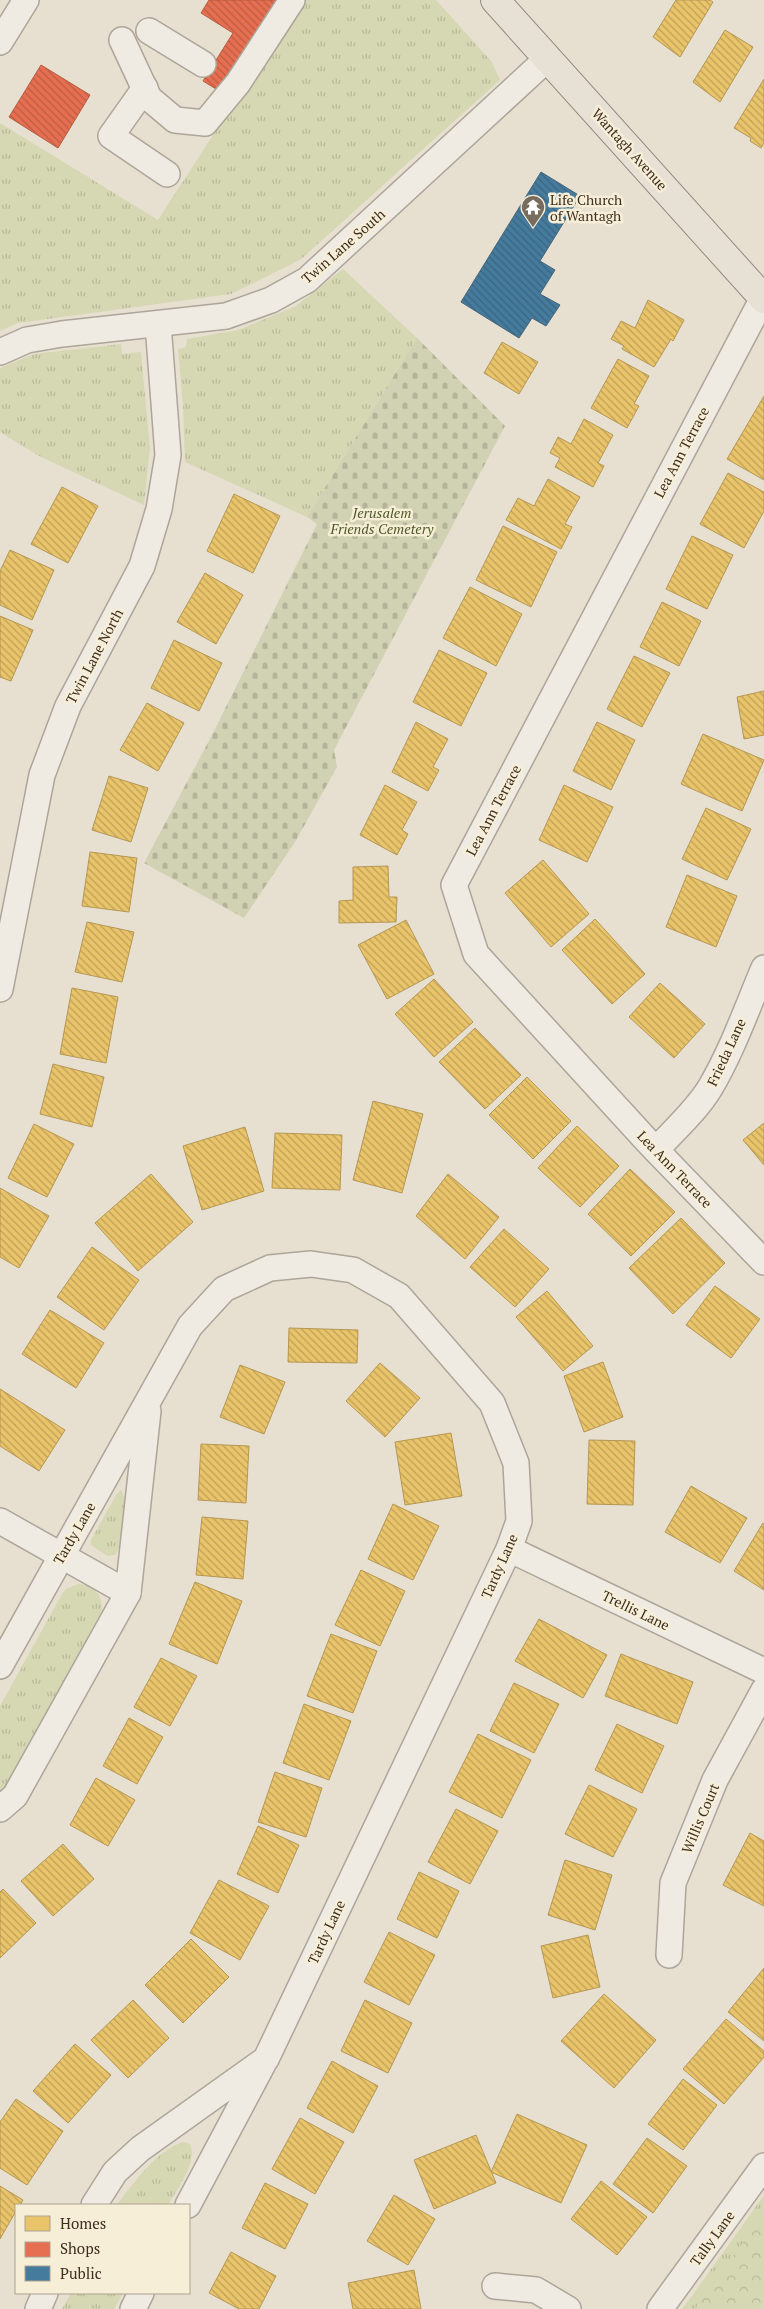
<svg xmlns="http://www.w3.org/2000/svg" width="764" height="2309" viewBox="0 0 764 2309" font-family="'PT Serif',serif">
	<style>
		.grass { fill: url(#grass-tufts) }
		.forest { fill: url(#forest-crowns) }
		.cemetery { fill: url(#cemetery-stones) }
		.homes { fill: url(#homes-back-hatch); stroke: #b59754 }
		.shops { fill: url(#shops-back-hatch); stroke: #b45c42 }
		.public { fill: url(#public-back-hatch); stroke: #436478 }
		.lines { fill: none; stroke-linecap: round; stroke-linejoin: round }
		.minor-casing { stroke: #ada599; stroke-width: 28 }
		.major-casing { stroke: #928b80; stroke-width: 30 }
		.minor { stroke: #efebe3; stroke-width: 25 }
		.major { stroke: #e6e1d4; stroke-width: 28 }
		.labels { text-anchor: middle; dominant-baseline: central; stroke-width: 5; stroke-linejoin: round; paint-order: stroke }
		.street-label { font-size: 14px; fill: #3d2e20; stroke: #f7eed8 }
		.poi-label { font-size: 14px; fill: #3d2e20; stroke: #f7eed8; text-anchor: start }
		.park-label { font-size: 14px; font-style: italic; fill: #4d5a26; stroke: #f7eed8 }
	</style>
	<defs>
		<pattern id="grass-tufts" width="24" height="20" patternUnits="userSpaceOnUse" patternTransform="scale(1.25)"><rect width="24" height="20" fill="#d6d7b3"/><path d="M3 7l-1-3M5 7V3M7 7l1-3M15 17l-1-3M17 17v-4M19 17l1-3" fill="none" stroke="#b9b99a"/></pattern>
		<pattern id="forest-crowns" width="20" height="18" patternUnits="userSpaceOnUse" patternTransform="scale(1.25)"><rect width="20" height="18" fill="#d6d7b3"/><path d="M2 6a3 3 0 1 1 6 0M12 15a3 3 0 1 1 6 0" fill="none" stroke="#b9b99a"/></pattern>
		<pattern id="cemetery-stones" width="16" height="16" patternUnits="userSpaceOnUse" patternTransform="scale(1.25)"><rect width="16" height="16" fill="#d1d1b3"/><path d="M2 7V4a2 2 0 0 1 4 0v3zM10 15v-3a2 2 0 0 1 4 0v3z" fill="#b4b49a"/></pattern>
		<pattern id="homes-back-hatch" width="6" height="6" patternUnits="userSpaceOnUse" patternTransform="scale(1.25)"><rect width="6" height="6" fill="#e9c46a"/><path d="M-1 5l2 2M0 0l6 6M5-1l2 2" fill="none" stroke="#bea057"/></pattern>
		<pattern id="shops-back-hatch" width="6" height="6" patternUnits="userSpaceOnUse" patternTransform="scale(1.25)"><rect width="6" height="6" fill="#e76f51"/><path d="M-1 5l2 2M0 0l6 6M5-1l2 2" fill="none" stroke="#bc5c43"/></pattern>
		<pattern id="public-back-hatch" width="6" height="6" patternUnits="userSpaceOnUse" patternTransform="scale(1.25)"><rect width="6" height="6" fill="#457b9d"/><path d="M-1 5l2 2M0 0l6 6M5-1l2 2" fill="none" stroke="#3b6580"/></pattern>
	</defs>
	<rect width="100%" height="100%" fill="#e7e0d1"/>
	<!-- grass -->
	<g class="grass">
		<polygon points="300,0 436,0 492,62 500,80 300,260 231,294 18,323 0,331 0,123 158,220"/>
		<polygon points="343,269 417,338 307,517 185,462 183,406 178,349 186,347 187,339 238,330 296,306"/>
		<polygon points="121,344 122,354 141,352 150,448 144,505 39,456 0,432 0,368 34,354"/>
		<path d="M121,1490C129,1499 123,1547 115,1555L107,1556L91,1545V1540L116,1495Z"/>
		<path d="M78,1584C94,1584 102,1595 102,1610L18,1768L0,1794V1706L62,1594L66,1589Z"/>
		<path d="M183,2142L190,2144C198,2162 177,2189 168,2205H117C133,2183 156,2151 183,2142Z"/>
		<polygon points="764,2195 764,2309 682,2309 689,2300"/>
		<polygon points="71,2293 123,2293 114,2309 62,2309"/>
	</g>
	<!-- forest -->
	<polygon class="forest" points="764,2213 764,2309 695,2309"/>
	<!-- cemetery -->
	<polygon class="cemetery" points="417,338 505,426 334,750 337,767 295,842 244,918 144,863 212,735 317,524 307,517"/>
	<!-- homes -->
	<g class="homes">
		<polygon points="676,0 710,0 713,2 680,57 653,37"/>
		<polygon points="725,30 753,47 720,102 693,82"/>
		<polygon points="764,79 764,143 761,148 750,141 751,138 734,128"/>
		<polygon points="648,300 684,320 673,341 671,339 654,367 622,349 624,346 611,339 621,321 635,328"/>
		<polygon points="502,342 538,362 519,394 484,373"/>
		<polygon points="618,359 649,376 634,404 639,406 627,428 591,408"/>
		<polygon points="764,396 764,480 727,459"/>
		<polygon points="584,419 613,435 598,463 604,466 593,487 555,467 560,458 550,453 558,437 571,444"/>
		<polygon points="728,473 764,492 764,511 744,548 700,524"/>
		<polygon points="548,479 580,497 565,524 572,527 561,549 506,520 518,498 534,506"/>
		<polygon points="62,487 98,506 68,563 31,544"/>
		<polygon points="234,494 280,516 253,573 207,551"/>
		<polygon points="503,526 557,552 531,607 476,580"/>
		<polygon points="692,536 733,555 707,609 666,589"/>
		<polygon points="10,550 54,570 32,620 0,605 0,571"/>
		<polygon points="205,573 243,595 216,644 177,622"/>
		<polygon points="470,587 522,614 496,666 443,638"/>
		<polygon points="662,602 701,621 679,666 640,647"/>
		<polygon points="0,616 33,630 11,681 0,677"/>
		<polygon points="174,640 222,663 199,711 151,688"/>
		<polygon points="439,650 487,673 461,726 413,702"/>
		<polygon points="634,656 670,673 642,727 607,709"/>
		<polygon points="764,691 764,735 744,739 737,697"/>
		<polygon points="147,703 184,723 158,771 120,750"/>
		<polygon points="416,722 448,739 433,767 439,770 428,791 392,772"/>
		<polygon points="597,722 635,740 611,790 573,771"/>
		<polygon points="703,734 764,760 742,811 681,784"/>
		<polygon points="109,776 148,788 131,842 92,830"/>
		<polygon points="385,785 417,802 402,830 408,834 397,855 360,835"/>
		<polygon points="564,785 613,807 587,862 539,840"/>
		<polygon points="706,808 751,829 727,880 682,859"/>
		<polygon points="90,852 137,858 129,912 82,906"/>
		<polygon points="543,860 589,914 551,947 505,893"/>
		<polygon points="388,866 389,897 397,897 396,922 339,923 339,901 353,900 353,867"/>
		<polygon points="687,875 737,896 716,947 666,927"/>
		<polygon points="595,919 645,974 612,1004 562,950"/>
		<polygon points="406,920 434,974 387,999 358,945"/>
		<polygon points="87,922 134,932 122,982 75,972"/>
		<polygon points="434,979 473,1022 434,1057 395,1014"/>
		<polygon points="660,983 705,1024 674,1058 629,1017"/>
		<polygon points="72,988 118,997 106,1063 60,1054"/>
		<polygon points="475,1028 521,1075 485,1109 439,1062"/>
		<polygon points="53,1064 104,1077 92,1127 40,1114"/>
		<polygon points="527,1077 571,1121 533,1159 489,1115"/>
		<polygon points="373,1101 423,1114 402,1193 353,1180"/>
		<polygon points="764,1123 764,1165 743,1140"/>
		<polygon points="34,1124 74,1144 47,1197 8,1178"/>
		<polygon points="577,1126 619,1166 580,1207 538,1168"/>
		<polygon points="245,1127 264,1191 202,1210 183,1146"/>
		<polygon points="275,1133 342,1135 340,1190 272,1188"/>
		<polygon points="630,1169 675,1212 631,1256 588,1214"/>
		<polygon points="151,1174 193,1222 138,1271 95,1223"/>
		<polygon points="448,1174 499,1217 465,1259 416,1216"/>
		<polygon points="0,1188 49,1216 19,1268 0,1257"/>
		<polygon points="681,1218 725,1263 673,1314 629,1268"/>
		<polygon points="504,1229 549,1269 515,1307 470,1267"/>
		<polygon points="92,1247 139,1280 104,1330 57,1297"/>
		<polygon points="715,1286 760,1319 731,1358 686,1325"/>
		<polygon points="547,1291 593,1346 563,1371 516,1317"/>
		<polygon points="50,1310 104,1343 76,1388 22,1354"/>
		<polygon points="289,1328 358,1330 357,1363 288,1362"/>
		<polygon points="603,1362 623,1417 584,1432 564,1376"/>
		<polygon points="380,1363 420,1398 385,1437 346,1401"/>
		<polygon points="240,1365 285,1382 264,1434 220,1417"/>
		<polygon points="0,1389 65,1430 39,1471 0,1446"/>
		<polygon points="451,1433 462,1496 405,1505 395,1442"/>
		<polygon points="589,1440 635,1441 633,1505 587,1504"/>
		<polygon points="201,1444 249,1446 246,1503 198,1500"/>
		<polygon points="691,1486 747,1518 720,1563 665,1532"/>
		<polygon points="393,1504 439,1526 413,1580 368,1559"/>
		<polygon points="202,1517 248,1521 243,1579 196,1575"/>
		<polygon points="763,1523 764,1524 764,1590 734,1571"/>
		<polygon points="361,1570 405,1591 380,1646 335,1625"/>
		<polygon points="195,1582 242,1601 217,1664 169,1644"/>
		<polygon points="539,1619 607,1655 583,1698 515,1661"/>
		<polygon points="331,1634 377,1651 353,1713 307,1696"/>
		<polygon points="621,1654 693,1682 677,1724 605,1696"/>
		<polygon points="161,1658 197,1676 170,1726 134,1707"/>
		<polygon points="514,1683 559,1704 534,1753 490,1731"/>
		<polygon points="304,1704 351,1721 329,1780 283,1763"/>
		<polygon points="129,1718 163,1737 137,1784 103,1766"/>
		<polygon points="617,1724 664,1746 642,1793 595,1770"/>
		<polygon points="478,1734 531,1760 502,1818 449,1792"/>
		<polygon points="275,1772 322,1788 306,1837 258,1822"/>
		<polygon points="96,1778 135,1800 108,1846 70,1825"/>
		<polygon points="589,1785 637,1809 613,1857 565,1834"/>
		<polygon points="456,1809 498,1831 470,1884 428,1862"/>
		<polygon points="258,1826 299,1845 278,1893 237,1874"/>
		<polygon points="750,1833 764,1841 764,1906 723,1885"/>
		<polygon points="63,1844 94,1879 53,1916 21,1881"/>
		<polygon points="565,1860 612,1875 595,1930 548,1915"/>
		<polygon points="419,1872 459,1891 437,1938 397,1919"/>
		<polygon points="219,1880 269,1906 240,1960 190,1933"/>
		<polygon points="3,1889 36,1923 0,1958 0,1892"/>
		<polygon points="389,1932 435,1955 409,2005 364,1982"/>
		<polygon points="588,1935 600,1987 553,1998 541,1946"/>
		<polygon points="191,1939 229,1977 183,2023 145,1985"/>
		<polygon points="764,1968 764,2041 728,2012"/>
		<polygon points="604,1994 656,2040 614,2088 561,2041"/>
		<polygon points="133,2000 169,2038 128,2078 91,2040"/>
		<polygon points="365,2000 412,2023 388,2073 341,2051"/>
		<polygon points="726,2019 764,2051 764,2057 724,2104 683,2069"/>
		<polygon points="75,2044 111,2075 68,2123 33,2091"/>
		<polygon points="332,2061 378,2086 353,2133 307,2108"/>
		<polygon points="683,2079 717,2105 683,2150 648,2124"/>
		<polygon points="16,2099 63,2131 27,2185 0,2168 0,2122"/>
		<polygon points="517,2114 587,2145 561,2203 491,2172"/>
		<polygon points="300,2118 344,2142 315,2194 272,2169"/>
		<polygon points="476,2135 496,2183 434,2209 414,2160"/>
		<polygon points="647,2138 687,2166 653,2213 613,2184"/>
		<polygon points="601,2181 647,2217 617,2255 571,2219"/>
		<polygon points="265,2183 308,2204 285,2249 242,2228"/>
		<polygon points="0,2186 23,2200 20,2205 16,2205 16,2211 0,2239"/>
		<polygon points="394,2195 435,2219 408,2265 367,2241"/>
		<polygon points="231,2252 276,2276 259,2309 239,2309 209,2293"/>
		<polygon points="414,2270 421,2309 353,2309 348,2283"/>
	</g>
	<!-- shops -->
	<g class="shops">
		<polygon points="209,0 278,0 221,92 203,81 233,33 201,13"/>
		<polygon points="41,65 90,95 58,148 9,117"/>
	</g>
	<!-- public -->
	<polygon class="public" points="541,172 580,196 540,261 555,270 540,294 560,305 546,326 532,318 519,338 461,302"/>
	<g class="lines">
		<!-- minor casing -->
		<g class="minor-casing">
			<g id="minor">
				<polyline points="149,31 203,64"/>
				<polyline points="122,40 149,98 175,120 205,123 238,83 292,0"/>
				<polyline points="0,42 26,0"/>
				<polyline points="145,88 111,136 167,174"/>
				<polyline points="763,298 454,885 476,954 649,1143 764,1262"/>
				<polyline points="0,352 27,340 62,334 226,316 271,300 307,280 548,58"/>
				<polyline points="0,989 42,775 68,706 142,566 159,509 168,455 158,324"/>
				<path d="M656,1150C674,1130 696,1111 710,1088C732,1051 747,1008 764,968"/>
				<polyline points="0,1521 128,1593"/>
				<polyline points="509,1549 764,1671"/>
				<polyline points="0,1666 190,1326 224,1289 270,1268 311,1264 353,1270 399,1296 492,1403 516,1463 519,1521 509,1549 266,2059 140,2149 115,2172 94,2205"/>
				<polyline points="0,1809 15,1796 128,1593 148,1411"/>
				<polyline points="669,1955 673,1883 715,1780 764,1690"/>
				<polyline points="188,2205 263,2064"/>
				<polyline points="495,2286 536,2290 568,2309"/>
				<polyline points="38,2309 45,2293"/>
				<polyline points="133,2309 141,2293"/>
				<polyline points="660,2309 764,2166"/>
			</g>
		</g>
		<!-- major casing -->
		<g class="major-casing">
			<polyline id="major" points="495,0 764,299"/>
		</g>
		<!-- minor -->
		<use href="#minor" class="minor"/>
		<!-- major -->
		<use href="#major" class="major"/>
	</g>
	<!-- icons -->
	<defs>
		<g id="temple-pin" transform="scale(1.25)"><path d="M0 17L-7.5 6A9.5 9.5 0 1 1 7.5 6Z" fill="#786c5e" stroke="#f7eed8"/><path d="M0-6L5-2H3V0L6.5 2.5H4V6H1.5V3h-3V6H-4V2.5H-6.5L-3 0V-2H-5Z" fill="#fff"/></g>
	</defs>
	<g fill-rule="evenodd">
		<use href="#temple-pin" x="533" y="207"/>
	</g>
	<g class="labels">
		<!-- street labels -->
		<g class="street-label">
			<text transform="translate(630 149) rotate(48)">Wantagh Avenue</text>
			<text transform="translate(343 246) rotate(-41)">Twin Lane South</text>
			<text transform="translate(681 452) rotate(-62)">Lea Ann Terrace</text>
			<text transform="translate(94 656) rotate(-62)">Twin Lane North</text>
			<text transform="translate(493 810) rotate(-62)">Lea Ann Terrace</text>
			<text transform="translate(726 1052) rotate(-65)">Frieda Lane</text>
			<text transform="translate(675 1169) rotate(46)">Lea Ann Terrace</text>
			<text transform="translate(74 1533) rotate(-60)">Tardy Lane</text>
			<text transform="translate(499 1566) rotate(-66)">Tardy Lane</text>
			<text transform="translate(636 1610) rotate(26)">Trellis Lane</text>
			<text transform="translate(700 1818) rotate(-67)">Willis Court</text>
			<text transform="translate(326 1932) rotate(-65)">Tardy Lane</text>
			<text transform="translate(712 2238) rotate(-54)">Tally Lane</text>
		</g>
		<!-- poi labels -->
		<g class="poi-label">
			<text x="550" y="199">Life Church<tspan x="550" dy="16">of Wantagh</tspan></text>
		</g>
		<!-- park labels -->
		<g class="park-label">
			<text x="382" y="512">Jerusalem<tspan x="382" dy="16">Friends Cemetery</tspan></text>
		</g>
	</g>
	<!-- legend -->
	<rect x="15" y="2204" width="175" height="90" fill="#f7eed8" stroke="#ada18e"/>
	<rect x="25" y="2216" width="25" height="15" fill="#e9c46a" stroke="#ada18e"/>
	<text x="60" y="2229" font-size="15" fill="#3d2e20">Homes</text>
	<rect x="25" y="2242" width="25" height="15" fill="#e76f51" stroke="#ada18e"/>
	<text x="60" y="2254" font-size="15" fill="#3d2e20">Shops</text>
	<rect x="25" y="2266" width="25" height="15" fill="#457b9d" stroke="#ada18e"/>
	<text x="60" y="2279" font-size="15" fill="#3d2e20">Public</text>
</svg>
